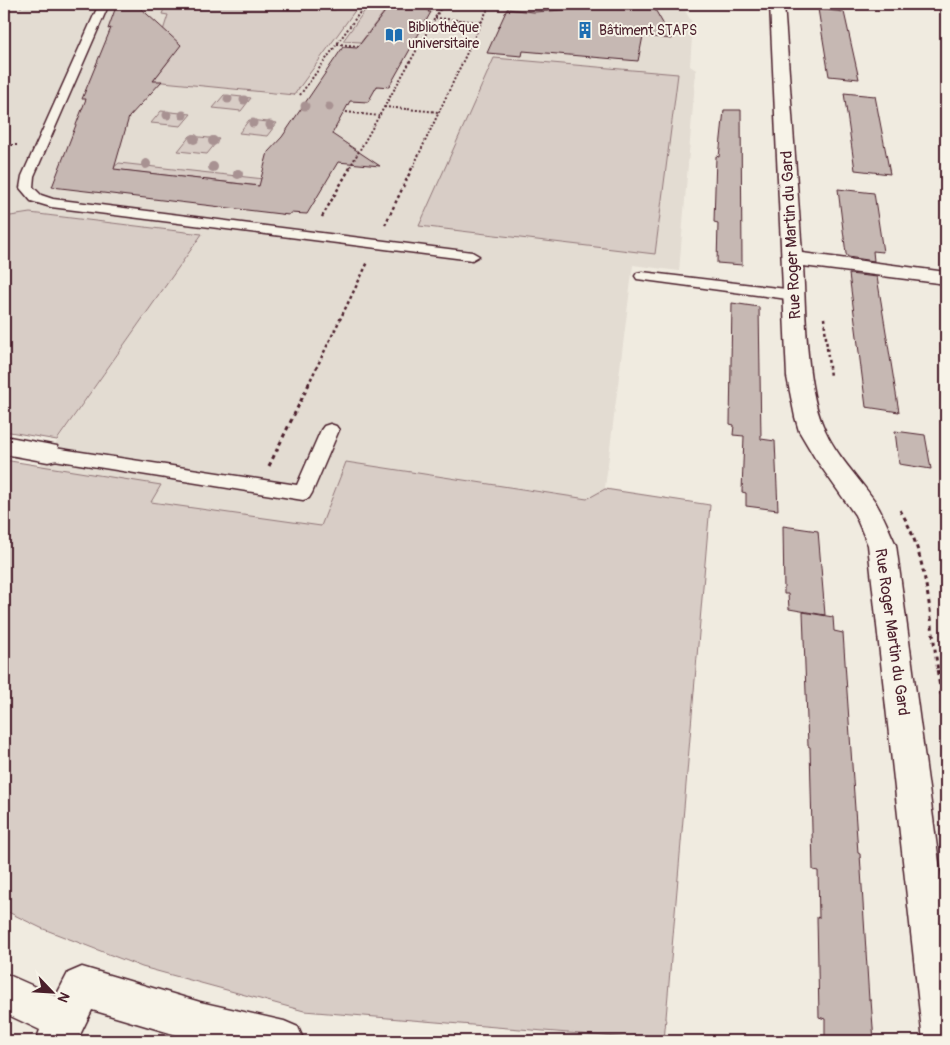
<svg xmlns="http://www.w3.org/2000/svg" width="950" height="1045" viewBox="0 0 950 1045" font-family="Pangolin,sans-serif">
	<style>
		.built { fill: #e3dcd2 }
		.green { fill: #d8cdc6; stroke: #917678 }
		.building { fill: #c6b8b3; stroke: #4a1f2b }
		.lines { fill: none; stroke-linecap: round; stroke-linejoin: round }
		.lane-casing { stroke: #4a1f2b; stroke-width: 3 }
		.street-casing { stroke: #4a1f2b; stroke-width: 3 }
		.path-far3 { stroke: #4a1f2b; stroke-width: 2; stroke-dasharray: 2 2; stroke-linecap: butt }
		.path-far2 { stroke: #4a1f2b; stroke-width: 2.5; stroke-dasharray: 3 3; stroke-linecap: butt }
		.path-far1 { stroke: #4a1f2b; stroke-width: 3; stroke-dasharray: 4 4; stroke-linecap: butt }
		.path { stroke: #4a1f2b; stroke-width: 4.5; stroke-dasharray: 5 5; stroke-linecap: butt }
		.lane { fill: #f7f3e8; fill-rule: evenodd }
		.street { fill: #f7f3e8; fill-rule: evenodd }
		.tree { fill: #a89292 }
		.labels { text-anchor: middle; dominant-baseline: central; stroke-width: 4; stroke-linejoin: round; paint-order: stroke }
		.far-poi-label { font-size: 14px; fill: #4a1f2b; stroke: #f7f3e8; text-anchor: start }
		.street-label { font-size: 16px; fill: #4a1f2b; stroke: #f7f3e8 }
	</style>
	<rect width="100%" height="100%" fill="#f0ebe0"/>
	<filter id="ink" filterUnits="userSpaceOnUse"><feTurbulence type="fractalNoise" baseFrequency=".02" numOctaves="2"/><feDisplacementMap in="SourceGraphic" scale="10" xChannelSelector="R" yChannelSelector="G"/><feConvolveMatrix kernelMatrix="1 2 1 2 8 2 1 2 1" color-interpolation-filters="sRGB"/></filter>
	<g filter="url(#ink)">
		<!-- built -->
		<polygon class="built" points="29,4 681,4 693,24 690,66 696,70 679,271 633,265 605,488 710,505 664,1041 304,1011 142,967 41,928 4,910 40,466 201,234 30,213 4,217 4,13 11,8 23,8"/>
		<!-- green -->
		<g class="green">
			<polygon points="166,4 300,4 300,7 334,10 359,5 294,95 153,81 171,58 161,37 168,15 162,14"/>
			<polygon points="366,9 384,12 361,42 343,41"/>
			<polygon points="494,58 678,74 655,254 419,226"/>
			<polygon points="224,95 251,98 241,111 213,108"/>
			<polygon points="161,111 191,114 181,126 151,123"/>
			<polygon points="249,120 277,123 267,136 239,133"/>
			<polygon points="190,136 219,139 207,154 178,151"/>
			<polygon points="119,163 273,180 269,187 120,170 108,172"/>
			<polygon points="30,213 202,234 57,440 4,431 4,217"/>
			<polygon points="4,460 161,485 151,502 321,526 346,462 587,499 605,489 710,505 664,1041 304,1011 142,967 41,928 4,910"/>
		</g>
		<!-- building -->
		<g class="building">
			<polygon points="117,4 136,4 181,45 153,81 162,81 129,117 114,169 259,186 268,152 282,137 343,47 357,48 391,4 433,4 428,12 431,12 389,87 377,86 368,102 350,101 332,134 380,166 338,162 307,214 290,213 289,215 52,187 86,99 82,99 111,28 108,29"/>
			<polygon points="637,5 653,6 672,39 643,36 638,61 523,51 522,56 487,53 507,9 533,12"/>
			<polygon points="818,9 844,12 859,79 829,76"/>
			<polygon points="844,93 875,96 890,174 855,170"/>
			<polygon points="724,110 741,110 742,265 717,263 718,223 714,222 716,156 719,157"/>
			<polygon points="838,189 874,193 883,252 873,251 874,261 848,257 846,254"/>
			<polygon points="849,274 877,277 899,412 866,407"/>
			<polygon points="732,303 759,307 761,439 775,441 778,510 746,506 746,493 742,492 744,436 733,435 734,425 730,424"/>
			<polygon points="895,431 925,435 931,469 899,464"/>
			<polygon points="783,526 818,531 825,615 789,609 788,594 784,594"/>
			<polygon points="803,612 833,617 834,631 843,633 858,853 860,854 869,1000 871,1000 874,1041 825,1041 825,1019 819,1017 817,917 819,918 818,871 813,870 810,747 808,746"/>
		</g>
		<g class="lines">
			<!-- lane casing -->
			<g class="lane-casing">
				<g id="lane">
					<polygon points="99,4 109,4 34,176 33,187 41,195 53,199 472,252 479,256 472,260 51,207 31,201 20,188 22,176"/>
					<polygon points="642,272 795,290 800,292 802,295 800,298 795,300 637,279 635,276 637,273"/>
					<polygon points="330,424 336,426 339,430 312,493 309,498 303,500 48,459 42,458 39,453 42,448 48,447 297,485 321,430 324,426"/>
				</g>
			</g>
			<!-- street casing -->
			<g class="street-casing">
				<g id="street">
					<path d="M770,4H784L802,253L946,272V284L803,266C806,313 805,386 824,428C835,454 858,477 874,500C883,514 889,530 896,545L946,914V1041H923L868,545L855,515L815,458L799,431L795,417L787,377Z"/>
					<polygon points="4,436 57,446 61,453 57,460 48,462 4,454"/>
					<polygon points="82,967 200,1002 284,1021 298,1027 304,1041 197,1041 92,1010 77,1041 36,1041 40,1030 4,1013 4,973 56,996 68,973"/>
				</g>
			</g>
			<!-- path-far3 -->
			<g class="path-far3">
				<polyline points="4,5 22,6 25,4"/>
				<polyline points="363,8 396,10"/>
				<polyline points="435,18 481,22"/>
				<polyline points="337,44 359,46"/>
				<polyline points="300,95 366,4"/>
				<polyline points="384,107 439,112"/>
				<polyline points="346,112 379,116"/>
				<polyline points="7,145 17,145"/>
				<polyline points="350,167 443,4"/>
				<polyline points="413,167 490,4"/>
			</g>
			<!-- path-far2 -->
			<g class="path-far2">
				<polyline points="322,217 351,166"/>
				<polyline points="385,225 413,166"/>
				<polyline points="824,318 830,377"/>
				<polyline points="308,385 368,262"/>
			</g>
			<!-- path-far1 -->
			<g class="path-far1">
				<polyline points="269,466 309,384"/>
				<path d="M900,510C928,555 930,619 938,671"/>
			</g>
			<!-- path -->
			<polyline class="path" points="938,670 946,721"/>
			<!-- lane -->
			<use href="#lane" class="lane"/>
			<!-- street -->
			<use href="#street" class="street"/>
		</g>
		<!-- trees -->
		<g class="tree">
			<circle cx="228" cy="99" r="4.5"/>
			<circle cx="244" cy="100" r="4.5"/>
			<circle cx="305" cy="106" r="4.5"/>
			<circle cx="329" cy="107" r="4.5"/>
			<circle cx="167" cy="115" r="4.5"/>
			<circle cx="183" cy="115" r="4.5"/>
			<circle cx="253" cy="123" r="4.5"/>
			<circle cx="270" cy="125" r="4.5"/>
			<circle cx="194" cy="139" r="5"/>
			<circle cx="213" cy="141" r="5"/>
			<circle cx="146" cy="164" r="5"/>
			<circle cx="213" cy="167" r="5"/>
			<circle cx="238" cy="174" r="5"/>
		</g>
	</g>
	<!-- icons -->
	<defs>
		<g id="building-bare" transform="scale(1.35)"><path d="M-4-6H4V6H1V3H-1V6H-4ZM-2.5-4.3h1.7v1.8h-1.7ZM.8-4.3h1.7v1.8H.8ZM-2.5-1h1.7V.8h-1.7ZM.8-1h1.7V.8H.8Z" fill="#1f6fb2" stroke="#f7f3e8" stroke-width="2.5" paint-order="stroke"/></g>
		<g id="library-bare" transform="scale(1.35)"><path d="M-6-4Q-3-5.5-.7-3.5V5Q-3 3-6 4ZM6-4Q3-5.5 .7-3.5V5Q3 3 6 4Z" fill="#1f6fb2" stroke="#f7f3e8" stroke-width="2.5" paint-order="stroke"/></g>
	</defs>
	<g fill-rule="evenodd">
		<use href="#building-bare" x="585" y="30"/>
		<use href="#library-bare" x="394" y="35"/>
	</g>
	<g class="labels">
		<!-- far-poi labels -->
		<g class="far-poi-label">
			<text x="408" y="27">Bibliothèque<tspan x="408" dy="16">universitaire</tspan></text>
			<text x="599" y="30">Bâtiment STAPS</text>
		</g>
		<!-- street labels -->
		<g class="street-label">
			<text transform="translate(791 235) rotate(-93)">Rue Roger Martin du Gard</text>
			<text transform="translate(892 632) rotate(82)">Rue Roger Martin du Gard</text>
		</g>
	</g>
	<!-- margin -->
	<rect width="950" height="1045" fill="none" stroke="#f7f3e8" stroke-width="20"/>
	<rect x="10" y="10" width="930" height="1025" fill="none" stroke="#4a1f2b" stroke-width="2" filter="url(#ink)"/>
	<!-- north arrow -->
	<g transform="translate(52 992) rotate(115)" stroke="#f7f3e8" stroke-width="4" paint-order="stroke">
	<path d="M0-4L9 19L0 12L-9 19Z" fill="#4a1f2b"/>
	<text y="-8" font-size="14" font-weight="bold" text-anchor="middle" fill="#4a1f2b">N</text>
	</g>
</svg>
